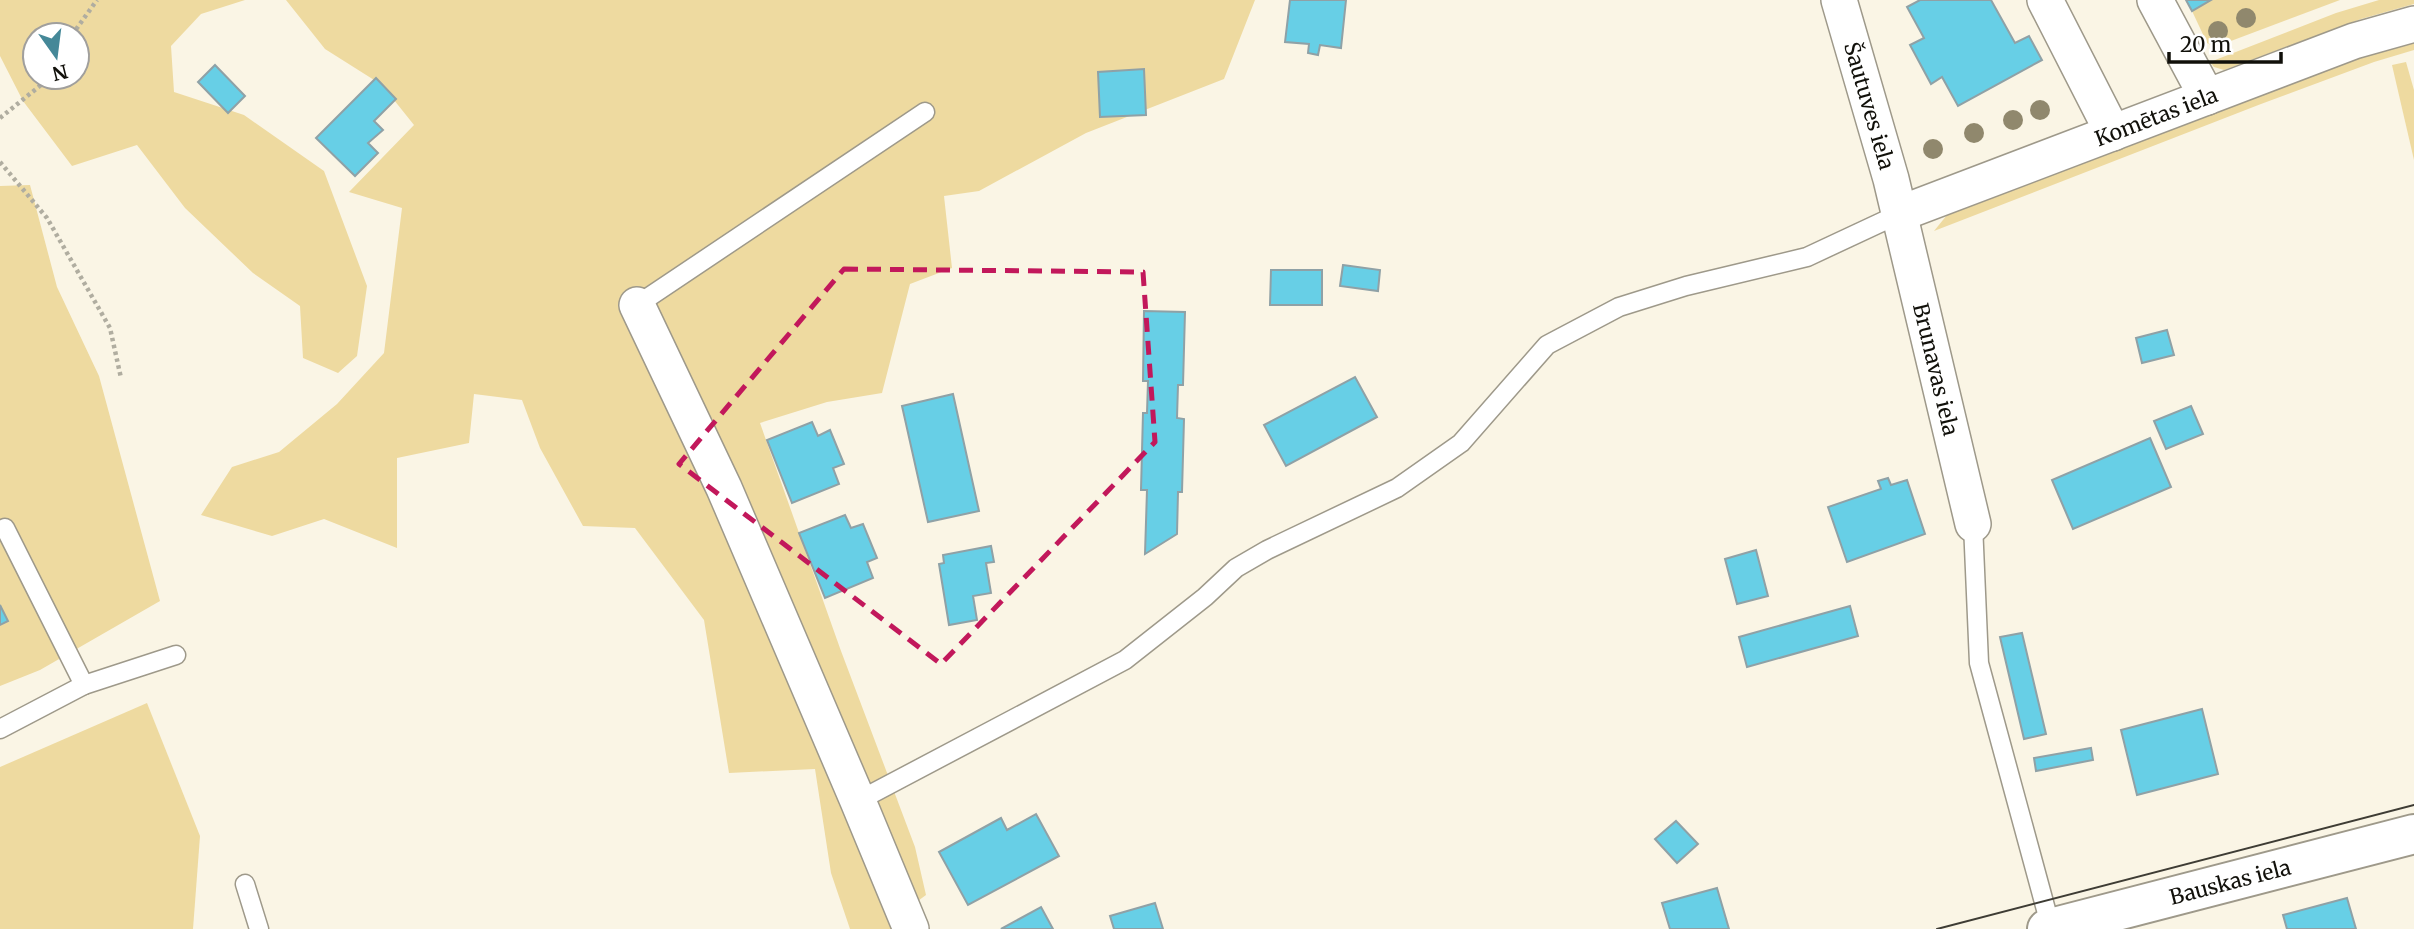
<svg xmlns="http://www.w3.org/2000/svg" width="2414" height="929" viewBox="0 0 2414 929" font-family="Merriweather,serif">
	<style>
		.green { fill: #eedaa0; fill-rule: evenodd }
		.building { fill: #67cfe6; stroke: #8fa1a6; stroke-width: 2 }
		.lines { fill: none; stroke-linecap: round; stroke-linejoin: round }
		.service-casing { stroke: #9e998a; stroke-width: 21 }
		.minor-casing { stroke: #9e998a; stroke-width: 38 }
		.tertiary-casing { stroke: #9e998a; stroke-width: 42 }
		.path { stroke: #b0ada0; stroke-width: 4.5; stroke-dasharray: 3.5 3.5; stroke-linecap: butt }
		.service { stroke: #fff; stroke-width: 18 }
		.minor { stroke: #fff; stroke-width: 35 }
		.tertiary { stroke: #fff; stroke-width: 38 }
		.tram { stroke: #3e3c34; stroke-width: 2 }
		.tree { fill: #90886d }
		.marked { fill: none; stroke: #c2185b; stroke-width: 5; stroke-dasharray: 14 9; stroke-linejoin: round }
		.labels { text-anchor: middle; dominant-baseline: central; stroke-width: 7; stroke-linejoin: round; paint-order: stroke }
		.street-label { font-size: 21px; fill: #11100a; stroke: #fff }
	</style>
	<rect width="100%" height="100%" fill="#faf5e5"/>
	<!-- green -->
	<g class="green">
		<path d="M0,0H245L201,14L171,46L174,92L244,115L324,171L367,286L357,356L338,373L303,358L300,306L253,273L185,208L137,145L72,166L23,101L0,56ZM35,35H77V77H35Z"/>
		<polygon points="286,0 1255,0 1224,79 1086,133 979,191 944,196 952,268 910,284 882,393 827,402 760,423 841,651 915,847 926,895 907,909 902,929 850,929 831,873 815,769 729,773 704,620 635,528 583,526 540,448 522,400 474,394 469,443 397,458 397,548 324,519 272,536 201,515 232,467 279,452 337,404 384,353 402,208 349,192 414,125 382,85 325,49"/>
		<polygon points="2211,0 2340,0 2215,47 2207,43 2192,11"/>
		<polygon points="2379,0 2414,0 2414,4 2361,19 2224,70 2214,67 2210,62 2336,13"/>
		<polygon points="2414,38 2414,50 2374,62 2261,104 1934,231 1947,215 2274,87"/>
		<polygon points="2406,62 2414,90 2414,160 2392,65"/>
		<polygon points="30,185 57,287 99,376 160,601 40,670 0,686 0,186"/>
		<polygon points="147,703 200,836 193,929 0,929 0,767"/>
	</g>
	<!-- building -->
	<g class="building">
		<polygon points="1290,0 1346,0 1341,48 1320,45 1318,55 1308,53 1309,44 1285,42"/>
		<polygon points="1920,0 1991,0 2015,43 2029,36 2042,60 1958,106 1942,77 1931,84 1910,45 1924,38 1907,7"/>
		<polygon points="2186,0 2211,0 2192,11"/>
		<polygon points="215,65 245,96 228,113 198,82"/>
		<polygon points="1144,69 1146,115 1100,117 1098,72"/>
		<polygon points="376,78 396,99 374,121 383,130 368,143 378,153 355,176 316,138"/>
		<polygon points="1343,265 1380,270 1378,291 1340,286"/>
		<polygon points="1271,270 1322,270 1322,305 1270,305"/>
		<polygon points="1144,311 1185,312 1183,385 1178,385 1177,418 1184,419 1182,492 1178,492 1177,534 1145,554 1147,490 1141,490 1143,413 1147,413 1148,381 1143,381"/>
		<polygon points="2167,330 2174,355 2142,363 2136,338"/>
		<polygon points="1355,377 1377,417 1286,466 1264,425"/>
		<polygon points="953,394 979,511 928,522 902,406"/>
		<polygon points="2191,406 2203,434 2166,449 2154,421"/>
		<polygon points="812,422 818,436 830,430 844,464 833,468 839,484 792,503 767,440"/>
		<polygon points="2150,438 2171,487 2073,529 2052,480"/>
		<polygon points="1888,478 1891,485 1907,480 1925,534 1847,562 1828,507 1881,489 1878,481"/>
		<polygon points="845,515 851,528 863,524 877,558 867,562 873,578 825,598 799,533"/>
		<polygon points="991,546 994,562 986,563 991,593 973,596 977,620 949,625 939,564 944,563 943,555"/>
		<polygon points="1756,550 1768,596 1737,604 1725,559"/>
		<polygon points="0,605 8,621 0,625"/>
		<polygon points="1850,606 1858,636 1747,667 1739,637"/>
		<polygon points="2022,633 2046,734 2024,739 2000,637"/>
		<polygon points="2202,709 2218,774 2137,795 2121,730"/>
		<polygon points="2091,748 2093,760 2036,771 2034,758"/>
		<polygon points="1036,814 1059,856 968,905 939,852 1001,818 1007,830"/>
		<polygon points="1676,821 1698,844 1677,863 1655,839"/>
		<polygon points="1717,888 1729,929 1670,929 1662,903"/>
		<polygon points="2347,898 2356,929 2287,929 2283,915"/>
		<polygon points="1155,903 1163,929 1114,929 1110,916"/>
		<polygon points="1041,907 1053,929 1001,929"/>
	</g>
	<g class="lines">
		<!-- service casing -->
		<g class="service-casing">
			<g id="service">
				<polyline points="637,305 925,112"/>
				<polyline points="1973,524 1979,663 2051,928"/>
				<polyline points="5,528 84,685"/>
				<polyline points="0,729 84,685 176,655"/>
				<polyline points="858,801 1125,660 1205,597 1236,568 1267,550 1397,488 1461,443 1547,345 1619,307 1686,286 1807,257 1899,214"/>
				<polyline points="245,884 259,929"/>
			</g>
		</g>
		<!-- minor casing -->
		<g class="minor-casing">
			<g id="minor">
				<path id="s1" d="M1839,0L1891,179L1973,524"/>
				<polyline points="2045,0 2113,133"/>
				<polyline points="2155,0 2207,97"/>
				<path id="s2" d="M1899,214L2354,41L2414,24"/>
				<polyline points="637,305 724,488 858,801 911,929"/>
			</g>
		</g>
		<!-- tertiary casing -->
		<g class="tertiary-casing">
			<g id="tertiary">
				<path id="s3" d="M2047,929L2414,834"/>
			</g>
		</g>
		<!-- path -->
		<g class="path">
			<polyline points="72,35 97,0"/>
			<polyline points="0,118 41,85 46,77"/>
			<polyline points="0,162 47,218 110,328 121,378"/>
		</g>
		<!-- service -->
		<use href="#service" class="service"/>
		<!-- minor -->
		<use href="#minor" class="minor"/>
		<!-- tertiary -->
		<use href="#tertiary" class="tertiary"/>
		<!-- tram -->
		<polyline class="tram" points="1937,929 2414,805"/>
	</g>
	<!-- trees -->
	<g class="tree">
		<circle cx="2246" cy="18" r="10"/>
		<circle cx="2218" cy="31" r="10"/>
		<circle cx="2040" cy="110" r="10"/>
		<circle cx="2013" cy="120" r="10"/>
		<circle cx="1974" cy="133" r="10"/>
		<circle cx="1933" cy="149" r="10"/>
	</g>
	<!-- marked area -->
	<path class="marked" d="M844,269L1143,272L1155,442L941,664L679,464Z"/>
	<g class="labels">
		<!-- street labels -->
		<g class="street-label">
			<text stroke="none"><textPath href="#s1" startOffset="110">Šautuves iela</textPath></text>
			<text stroke="none"><textPath href="#s2" startOffset="275">Komētas iela</textPath></text>
			<text stroke="none"><textPath href="#s1" startOffset="382">Brunavas iela</textPath></text>
			<text stroke="none"><textPath href="#s3" startOffset="189">Bauskas iela</textPath></text>
		</g>
	</g>
	<!-- north arrow -->
	<g transform="translate(56 56) rotate(166)"><circle r="33" fill="#ffffff" stroke="#a09f9d" stroke-width="2"/>
	<path d="M0-5L12 26L0 18L-12 26Z" fill="#458898"/>
	<text y="-10" font-size="19" font-weight="bold" text-anchor="middle" fill="#11100a">N</text>
	</g>
	<!-- scale -->
	<path d="M2169 52v10h112v-10" fill="none" stroke="#11100a" stroke-width="3.5"/>
	<text x="2180" y="52" font-size="21" fill="#11100a" stroke="#ffffff" stroke-width="5" paint-order="stroke">20 m</text>
</svg>
